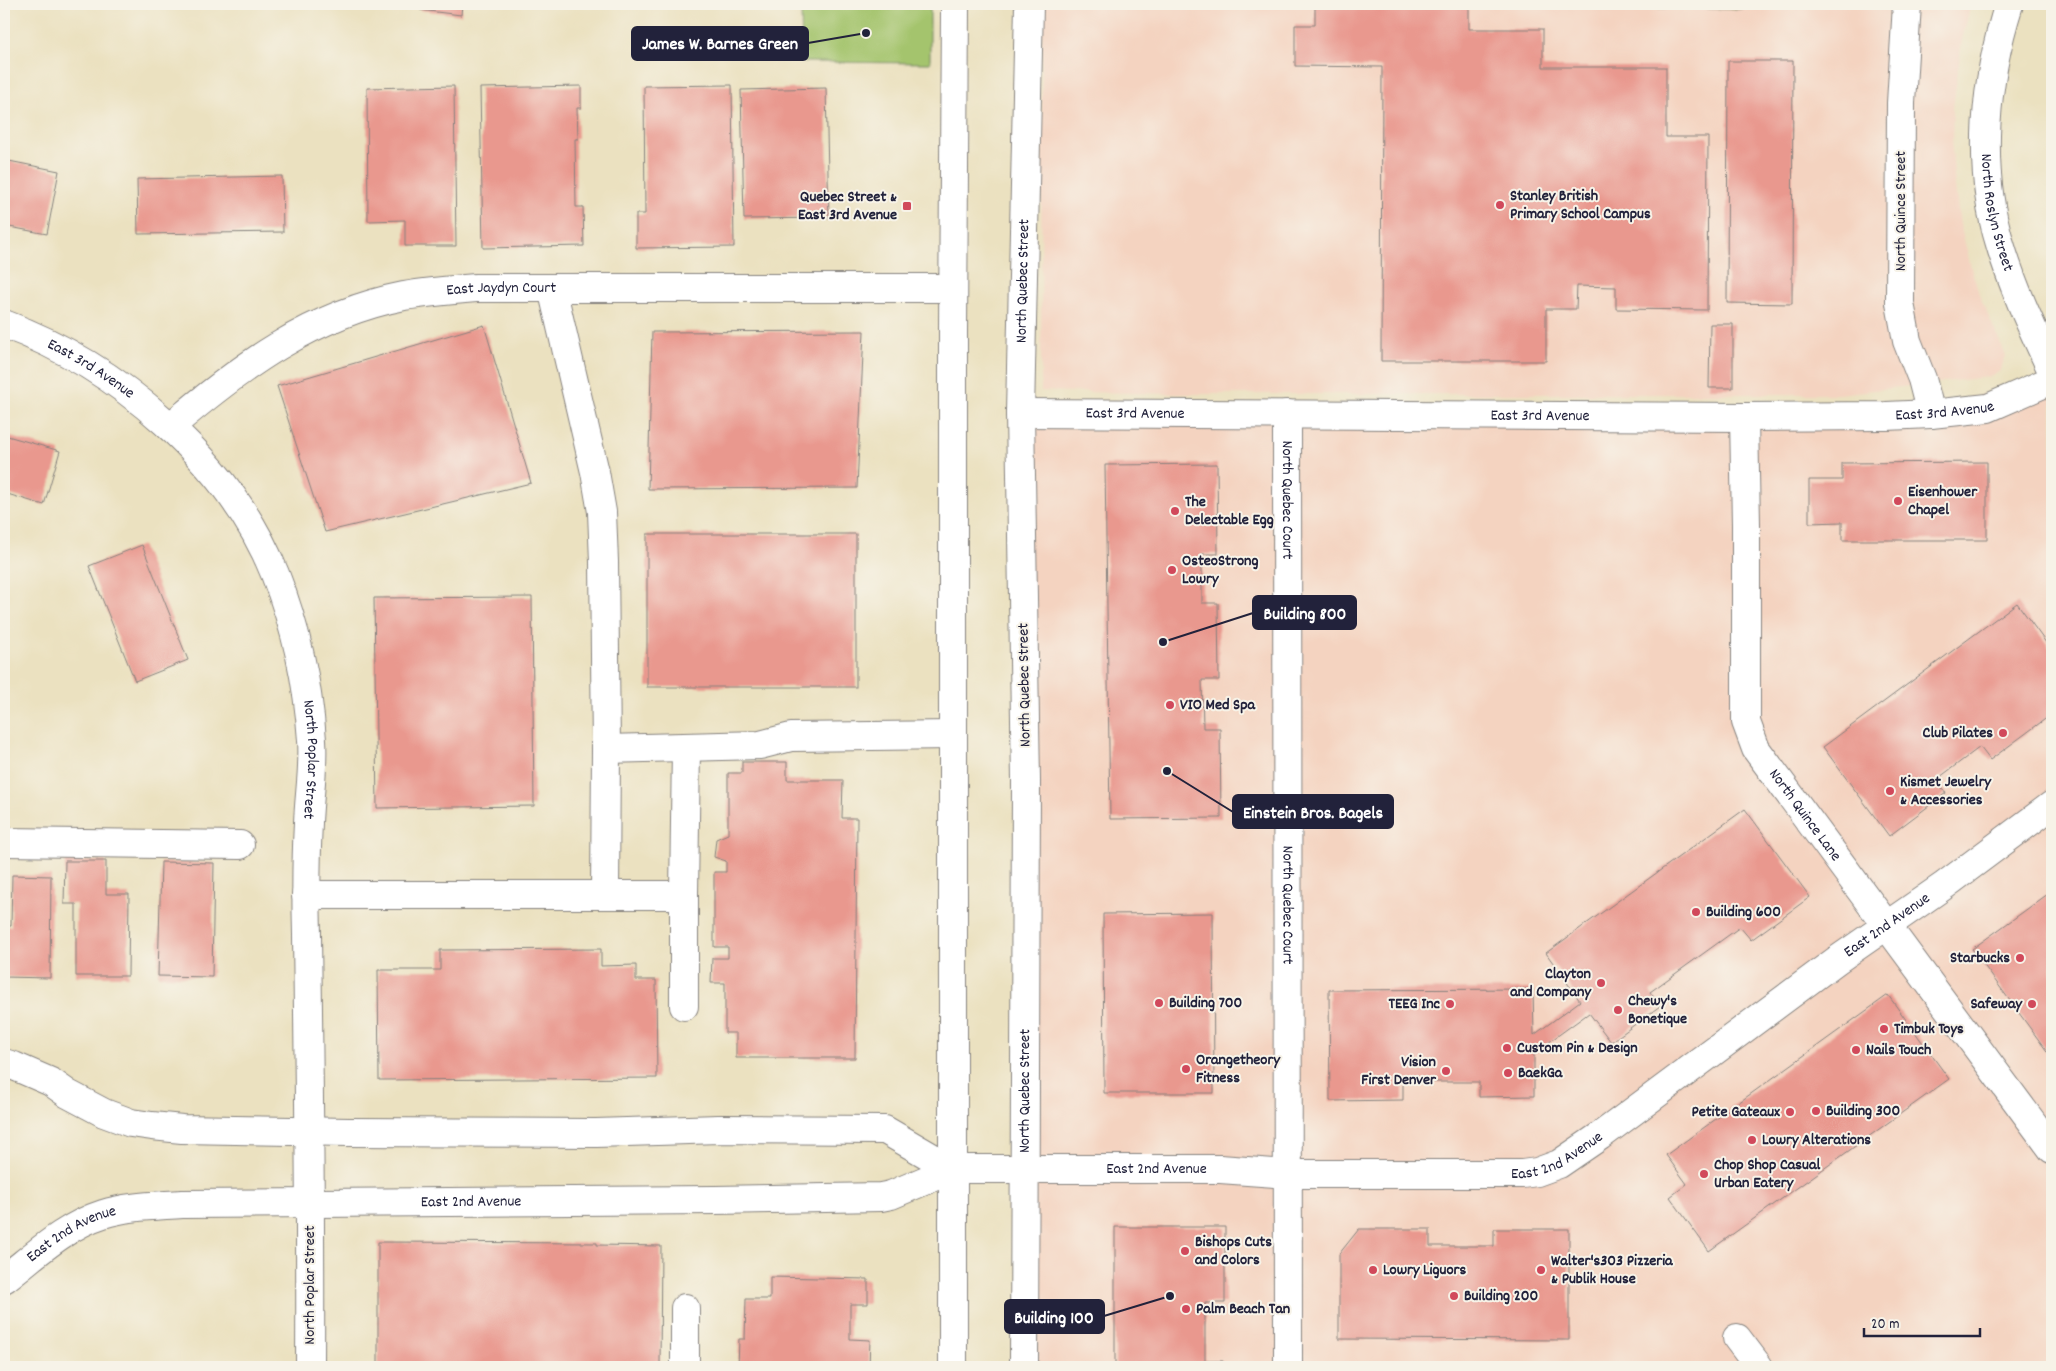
<svg xmlns="http://www.w3.org/2000/svg" width="2056" height="1371" viewBox="0 0 2056 1371" font-family="Dekko,sans-serif">
	<style>
		.built { fill: #f4d3c0 }
		.green { fill: #a4c46d; stroke: #637354 }
		.forest { fill: #83aa60; stroke: #52664e }
		.building { fill: #e9988e }
		.lines { fill: none; stroke-linecap: round; stroke-linejoin: round }
		.minor-casing { stroke: #86827e; stroke-width: 30 }
		.major-casing { stroke: #86827e; stroke-width: 30 }
		.minor { stroke: #fff; stroke-width: 28 }
		.major { stroke: #fff; stroke-width: 28 }
		.poi-dot { fill: #d1495b; stroke: #f7f3e8; stroke-width: 2 }
		.labels { text-anchor: middle; dominant-baseline: central; stroke-width: 4; stroke-linejoin: round; paint-order: stroke }
		.poi-label { font-size: 16px; font-weight: bold; fill: #22223b; stroke: #f7f3e8; text-anchor: start }
		.street-label { font-size: 16px; fill: #22223b; stroke: #f7f3e8 }
		.leader { fill: none; stroke: #22223b; stroke-width: 2 }
		.callout-dot { fill: #22223b; stroke: #f7f3e8; stroke-width: 2 }
		.callout { fill: #22223b; stroke: #22223b; stroke-width: 2 }
		.callout-label { font-size: 18px; text-anchor: middle; font-weight: bold; fill: #fff }
	</style>
	<rect width="100%" height="100%" fill="#f7f3e8"/>
	<filter id="ink" filterUnits="userSpaceOnUse"><feTurbulence type="fractalNoise" baseFrequency=".02" numOctaves="2"/><feDisplacementMap in="SourceGraphic" scale="10" xChannelSelector="R" yChannelSelector="G"/><feConvolveMatrix kernelMatrix="1 2 1 2 8 2 1 2 1" color-interpolation-filters="sRGB"/></filter>
	<filter id="wash" filterUnits="userSpaceOnUse"><feTurbulence type="fractalNoise" baseFrequency=".0096" numOctaves="4" result="noise"/><feDisplacementMap in="SourceGraphic" scale="20" xChannelSelector="R" yChannelSelector="G"/><feGaussianBlur stdDeviation="1.12" result="paint"/><feColorMatrix in="noise" values="0 0 0 0 0 0 0 0 0 0 0 0 0 0 0 0 0 1.4 0 .05"/><feComposite in="paint" operator="in"/></filter>
	<g filter="url(#wash)">
		<rect width="100%" height="100%" fill="#ebe1c0"/>
		<!-- built -->
		<g class="built">
			<polygon points="1042,4 1971,4 1962,40 1953,108 1952,149 1955,187 1960,224 1972,271 1980,297 2006,356 1999,372 1988,377 1839,394 1179,394 1041,391"/>
			<polygon points="2052,380 2052,1367 1024,1367 1020,413 1886,416"/>
		</g>
		<!-- green -->
		<polygon class="green" points="801,4 930,4 930,63 802,62"/>
		<!-- forest -->
		<polygon class="forest" points="1580,4 1799,4 1736,9 1597,7"/>
		<g id="blocks">
			<!-- building -->
			<g class="building">
				<polygon points="421,4 462,4 461,15 420,10"/>
				<polygon points="1315,4 1469,4 1469,29 1543,29 1543,67 1666,67 1666,137 1708,137 1707,310 1616,309 1616,287 1577,286 1576,309 1546,309 1546,361 1381,361 1382,67 1295,66 1295,25 1315,25"/>
				<polygon points="1728,61 1793,61 1792,304 1727,303"/>
				<polygon points="732,85 734,247 636,248 636,214 645,214 644,86"/>
				<polygon points="454,86 456,246 405,246 405,220 368,221 367,88"/>
				<polygon points="581,86 581,108 577,108 578,139 575,139 576,207 583,207 584,246 483,248 480,88"/>
				<polygon points="826,88 829,218 744,219 741,90"/>
				<polygon points="4,160 59,171 47,234 4,226"/>
				<polygon points="282,176 283,232 138,234 137,179"/>
				<polygon points="1710,324 1733,324 1733,388 1709,388"/>
				<polygon points="484,325 531,483 325,532 277,386"/>
				<polygon points="864,331 857,488 648,489 652,332"/>
				<polygon points="4,435 60,451 44,505 4,493"/>
				<polygon points="1987,462 1987,540 1842,540 1842,522 1809,523 1809,480 1842,480 1842,463"/>
				<polygon points="1217,464 1218,554 1202,554 1202,603 1218,603 1219,680 1202,680 1203,728 1220,728 1221,818 1110,819 1105,465"/>
				<rect x="647" y="534" width="209" height="153"/>
				<polygon points="142,545 188,660 135,681 89,566"/>
				<polygon points="532,597 534,806 377,808 374,598"/>
				<polygon points="2017,603 2052,651 2052,714 1990,760 1980,747 1936,780 1946,793 1889,836 1823,747"/>
				<polygon points="742,762 787,762 787,780 843,780 842,818 857,818 855,1058 736,1058 736,1033 725,1033 725,983 711,983 712,958 728,958 728,947 714,947 714,872 726,872 726,861 714,857 716,839 728,834 728,773 742,773"/>
				<polygon points="1745,809 1810,897 1751,940 1740,927 1650,992 1660,1006 1611,1042 1589,1013 1534,1053 1534,1096 1479,1097 1479,1082 1403,1082 1403,1100 1330,1101 1329,990 1533,989 1534,1035 1580,1001 1546,953"/>
				<polygon points="65,861 106,861 106,894 129,894 128,976 76,976 76,904 64,904"/>
				<polygon points="161,862 214,863 212,977 158,976"/>
				<polygon points="12,875 51,876 50,978 4,977 4,926 11,926"/>
				<polygon points="2052,891 2052,1058 1972,949"/>
				<polygon points="1213,913 1214,1093 1104,1093 1103,914"/>
				<polygon points="601,949 601,966 636,965 636,980 656,980 657,1078 379,1080 378,970 440,970 440,950"/>
				<polygon points="1888,995 1949,1079 1709,1251 1670,1197 1687,1184 1666,1155"/>
				<polygon points="1115,1227 1225,1227 1225,1303 1205,1303 1205,1361 1223,1361 1223,1367 1115,1367"/>
				<polygon points="1359,1229 1430,1229 1430,1246 1494,1246 1494,1229 1569,1229 1569,1340 1339,1339 1339,1254"/>
				<polygon points="378,1242 597,1243 597,1245 661,1246 660,1367 378,1367"/>
				<polygon points="770,1277 868,1279 868,1304 850,1304 850,1339 870,1340 869,1367 738,1367 739,1339 745,1339 746,1299 770,1299"/>
			</g>
		</g>
	</g>
	<g filter="url(#ink)">
		<use href="#blocks" fill-opacity="0" stroke="#86827e" stroke-width="1"/>
		<g class="lines">
			<!-- minor casing -->
			<g class="minor-casing">
				<g id="minor">
					<polyline points="1907,4 1901,103 1900,303 1907,341 1922,379 1931,414"/>
					<path id="s1" d="M2009,4C1985,80 1976,166 2000,244C2013,288 2033,330 2052,371"/>
					<polyline points="552,288 595,472 602,512 604,562 606,749 605,895"/>
					<path id="s2" d="M4,324C116,365 230,461 275,574C296,627 308,683 312,740C314,768 309,795 308,823C306,860 306,898 307,935C309,1079 311,1223 310,1367"/>
					<path id="s3" d="M1020,413L1744,417L1886,416L1931,414L1988,408L2052,380"/>
					<path id="s4" d="M1287,414L1288,1367"/>
					<path id="s5" d="M1744,417L1746,525V722L1756,749L2052,1149"/>
					<path id="s6" d="M170,427C240,367 312,314 404,296C428,292 452,290 476,288H953"/>
					<polyline points="606,749 760,745 791,737 953,735"/>
					<polyline points="4,842 240,845"/>
					<polyline points="306,895 684,895 684,1006"/>
					<polyline points="684,895 686,747"/>
					<polyline points="4,1063 14,1066 51,1082 68,1094 104,1113 131,1123 152,1126 182,1129 349,1132 596,1133 719,1129 885,1130 952,1169"/>
					<path id="s7" d="M4,1279C34,1256 65,1226 103,1214C128,1206 156,1206 182,1204L715,1200L881,1197L891,1195L952,1169H1220L1288,1174H1522L1537,1172L1559,1164L1600,1136L1837,960L1945,885L2052,805"/>
					<polyline points="1737,1338 1759,1367"/>
					<polyline points="685,1367 685,1308"/>
				</g>
			</g>
			<!-- major casing -->
			<g class="major-casing">
				<g id="major">
					<polyline points="953,1367 953,333 955,4"/>
					<path id="s8" d="M1024,1367L1026,781L1020,413L1029,4"/>
				</g>
			</g>
			<!-- minor -->
			<use href="#minor" class="minor"/>
			<!-- major -->
			<use href="#major" class="major"/>
		</g>
	</g>
	<!-- markers -->
	<g class="poi-dot">
		<circle cx="1500" cy="205" r="5"/>
		<rect x="902" y="201" width="10" height="10" rx="2.5"/>
		<circle cx="1898" cy="501" r="5"/>
		<circle cx="1175" cy="511" r="5"/>
		<circle cx="1172" cy="570" r="5"/>
		<circle cx="1170" cy="705" r="5"/>
		<circle cx="2003" cy="733" r="5"/>
		<circle cx="1890" cy="791" r="5"/>
		<circle cx="1696" cy="912" r="5"/>
		<circle cx="2020" cy="958" r="5"/>
		<circle cx="1601" cy="983" r="5"/>
		<circle cx="1159" cy="1003" r="5"/>
		<circle cx="1450" cy="1004" r="5"/>
		<circle cx="2032" cy="1004" r="5"/>
		<circle cx="1618" cy="1010" r="5"/>
		<circle cx="1884" cy="1029" r="5"/>
		<circle cx="1507" cy="1048" r="5"/>
		<circle cx="1856" cy="1050" r="5"/>
		<circle cx="1186" cy="1069" r="5"/>
		<circle cx="1446" cy="1071" r="5"/>
		<circle cx="1508" cy="1073" r="5"/>
		<circle cx="1816" cy="1111" r="5"/>
		<circle cx="1790" cy="1112" r="5"/>
		<circle cx="1752" cy="1140" r="5"/>
		<circle cx="1704" cy="1174" r="5"/>
		<circle cx="1185" cy="1251" r="5"/>
		<circle cx="1373" cy="1270" r="5"/>
		<circle cx="1541" cy="1270" r="5"/>
		<circle cx="1454" cy="1296" r="5"/>
		<circle cx="1186" cy="1309" r="5"/>
	</g>
	<g class="labels">
		<!-- poi labels -->
		<g class="poi-label">
			<text x="1510" y="196">Stanley British<tspan x="1510" dy="18">Primary School Campus</tspan></text>
			<text x="897" y="197" text-anchor="end">Quebec Street &amp;<tspan x="897" dy="18">East 3rd Avenue</tspan></text>
			<text x="1908" y="492">Eisenhower<tspan x="1908" dy="18">Chapel</tspan></text>
			<text x="1185" y="502">The<tspan x="1185" dy="18">Delectable Egg</tspan></text>
			<text x="1182" y="561">OsteoStrong<tspan x="1182" dy="18">Lowry</tspan></text>
			<text x="1180" y="705">VIO Med Spa</text>
			<text x="1993" y="733" text-anchor="end">Club Pilates</text>
			<text x="1900" y="782">Kismet Jewelry<tspan x="1900" dy="18">&amp; Accessories</tspan></text>
			<text x="1706" y="912">Building 600</text>
			<text x="2010" y="958" text-anchor="end">Starbucks</text>
			<text x="1591" y="974" text-anchor="end">Clayton<tspan x="1591" dy="18">and Company</tspan></text>
			<text x="1628" y="1001">Chewy's<tspan x="1628" dy="18">Bonetique</tspan></text>
			<text x="1169" y="1003">Building 700</text>
			<text x="1440" y="1004" text-anchor="end">TEEG Inc</text>
			<text x="2022" y="1004" text-anchor="end">Safeway</text>
			<text x="1894" y="1029">Timbuk Toys</text>
			<text x="1517" y="1048">Custom Pin &amp; Design</text>
			<text x="1866" y="1050">Nails Touch</text>
			<text x="1196" y="1060">Orangetheory<tspan x="1196" dy="18">Fitness</tspan></text>
			<text x="1436" y="1062" text-anchor="end">Vision<tspan x="1436" dy="18">First Denver</tspan></text>
			<text x="1518" y="1073">BaekGa</text>
			<text x="1826" y="1111">Building 300</text>
			<text x="1780" y="1112" text-anchor="end">Petite Gateaux</text>
			<text x="1762" y="1140">Lowry Alterations</text>
			<text x="1714" y="1165">Chop Shop Casual<tspan x="1714" dy="18">Urban Eatery</tspan></text>
			<text x="1195" y="1242">Bishops Cuts<tspan x="1195" dy="18">and Colors</tspan></text>
			<text x="1551" y="1261">Walter's303 Pizzeria<tspan x="1551" dy="18">&amp; Publik House</tspan></text>
			<text x="1383" y="1270">Lowry Liguors</text>
			<text x="1464" y="1296">Building 200</text>
			<text x="1196" y="1309">Palm Beach Tan</text>
		</g>
		<!-- street labels -->
		<g class="street-label">
			<text transform="translate(1901 211) rotate(-90)">North Quince Street</text>
			<text stroke="none"><textPath href="#s1" startOffset="212">North Roslyn Street</textPath></text>
			<text stroke="none"><textPath href="#s8" startOffset="1086">North Quebec Street</textPath></text>
			<text stroke="none"><textPath href="#s6" startOffset="369">East Jaydyn Court</textPath></text>
			<text stroke="none"><textPath href="#s2" startOffset="98">East 3rd Avenue</textPath></text>
			<text stroke="none"><textPath href="#s3" startOffset="925">East 3rd Avenue</textPath></text>
			<text stroke="none"><textPath href="#s3" startOffset="115">East 3rd Avenue</textPath></text>
			<text stroke="none"><textPath href="#s3" startOffset="520">East 3rd Avenue</textPath></text>
			<text stroke="none"><textPath href="#s4" startOffset="86">North Quebec Court</textPath></text>
			<text transform="translate(1025 685) rotate(-91)">North Quebec Street</text>
			<text stroke="none"><textPath href="#s2" startOffset="569">North Poplar Street</textPath></text>
			<text stroke="none"><textPath href="#s5" startOffset="416">North Quince Lane</textPath></text>
			<text stroke="none"><textPath href="#s4" startOffset="491">North Quebec Court</textPath></text>
			<text stroke="none"><textPath href="#s7" startOffset="1989">East 2nd Avenue</textPath></text>
			<text stroke="none"><textPath href="#s8" startOffset="276">North Quebec Street</textPath></text>
			<text stroke="none"><textPath href="#s7" startOffset="1584">East 2nd Avenue</textPath></text>
			<text stroke="none"><textPath href="#s7" startOffset="1179">East 2nd Avenue</textPath></text>
			<text stroke="none"><textPath href="#s7" startOffset="488">East 2nd Avenue</textPath></text>
			<text stroke="none"><textPath href="#s7" startOffset="82">East 2nd Avenue</textPath></text>
			<text transform="translate(310 1285) rotate(-90)">North Poplar Street</text>
		</g>
	</g>
	<!-- callouts -->
	<path class="leader" d="M866 33L808 43M1163 642L1253 613M1167 771L1233 812M1170 1296L1104 1316"/>
	<g class="callout-dot">
		<circle cx="866" cy="33" r="5"/>
		<circle cx="1163" cy="642" r="5"/>
		<circle cx="1167" cy="771" r="5"/>
		<circle cx="1170" cy="1296" r="5"/>
	</g>
	<g class="callout">
		<rect x="632" y="27" width="176" height="33" rx="5"/>
		<rect x="1253" y="596" width="103" height="33" rx="5"/>
		<rect x="1233" y="795" width="160" height="33" rx="5"/>
		<rect x="1005" y="1300" width="99" height="33" rx="5"/>
	</g>
	<g class="callout-label">
		<text x="720" y="49">James W. Barnes Green</text>
		<text x="1305" y="619">Building 800</text>
		<text x="1313" y="818">Einstein Bros. Bagels</text>
		<text x="1054" y="1323">Building 100</text>
	</g>
	<!-- margin -->
	<rect width="2056" height="1371" fill="none" stroke="#f7f3e8" stroke-width="20"/>
	<!-- scale -->
	<path d="M1864 1328v8h116v-8" fill="none" stroke="#22223b" stroke-width="2.5"/>
	<text x="1871" y="1328" font-size="15" fill="#22223b" stroke="#f7f3e8" stroke-width="4" paint-order="stroke">20 m</text>
</svg>
